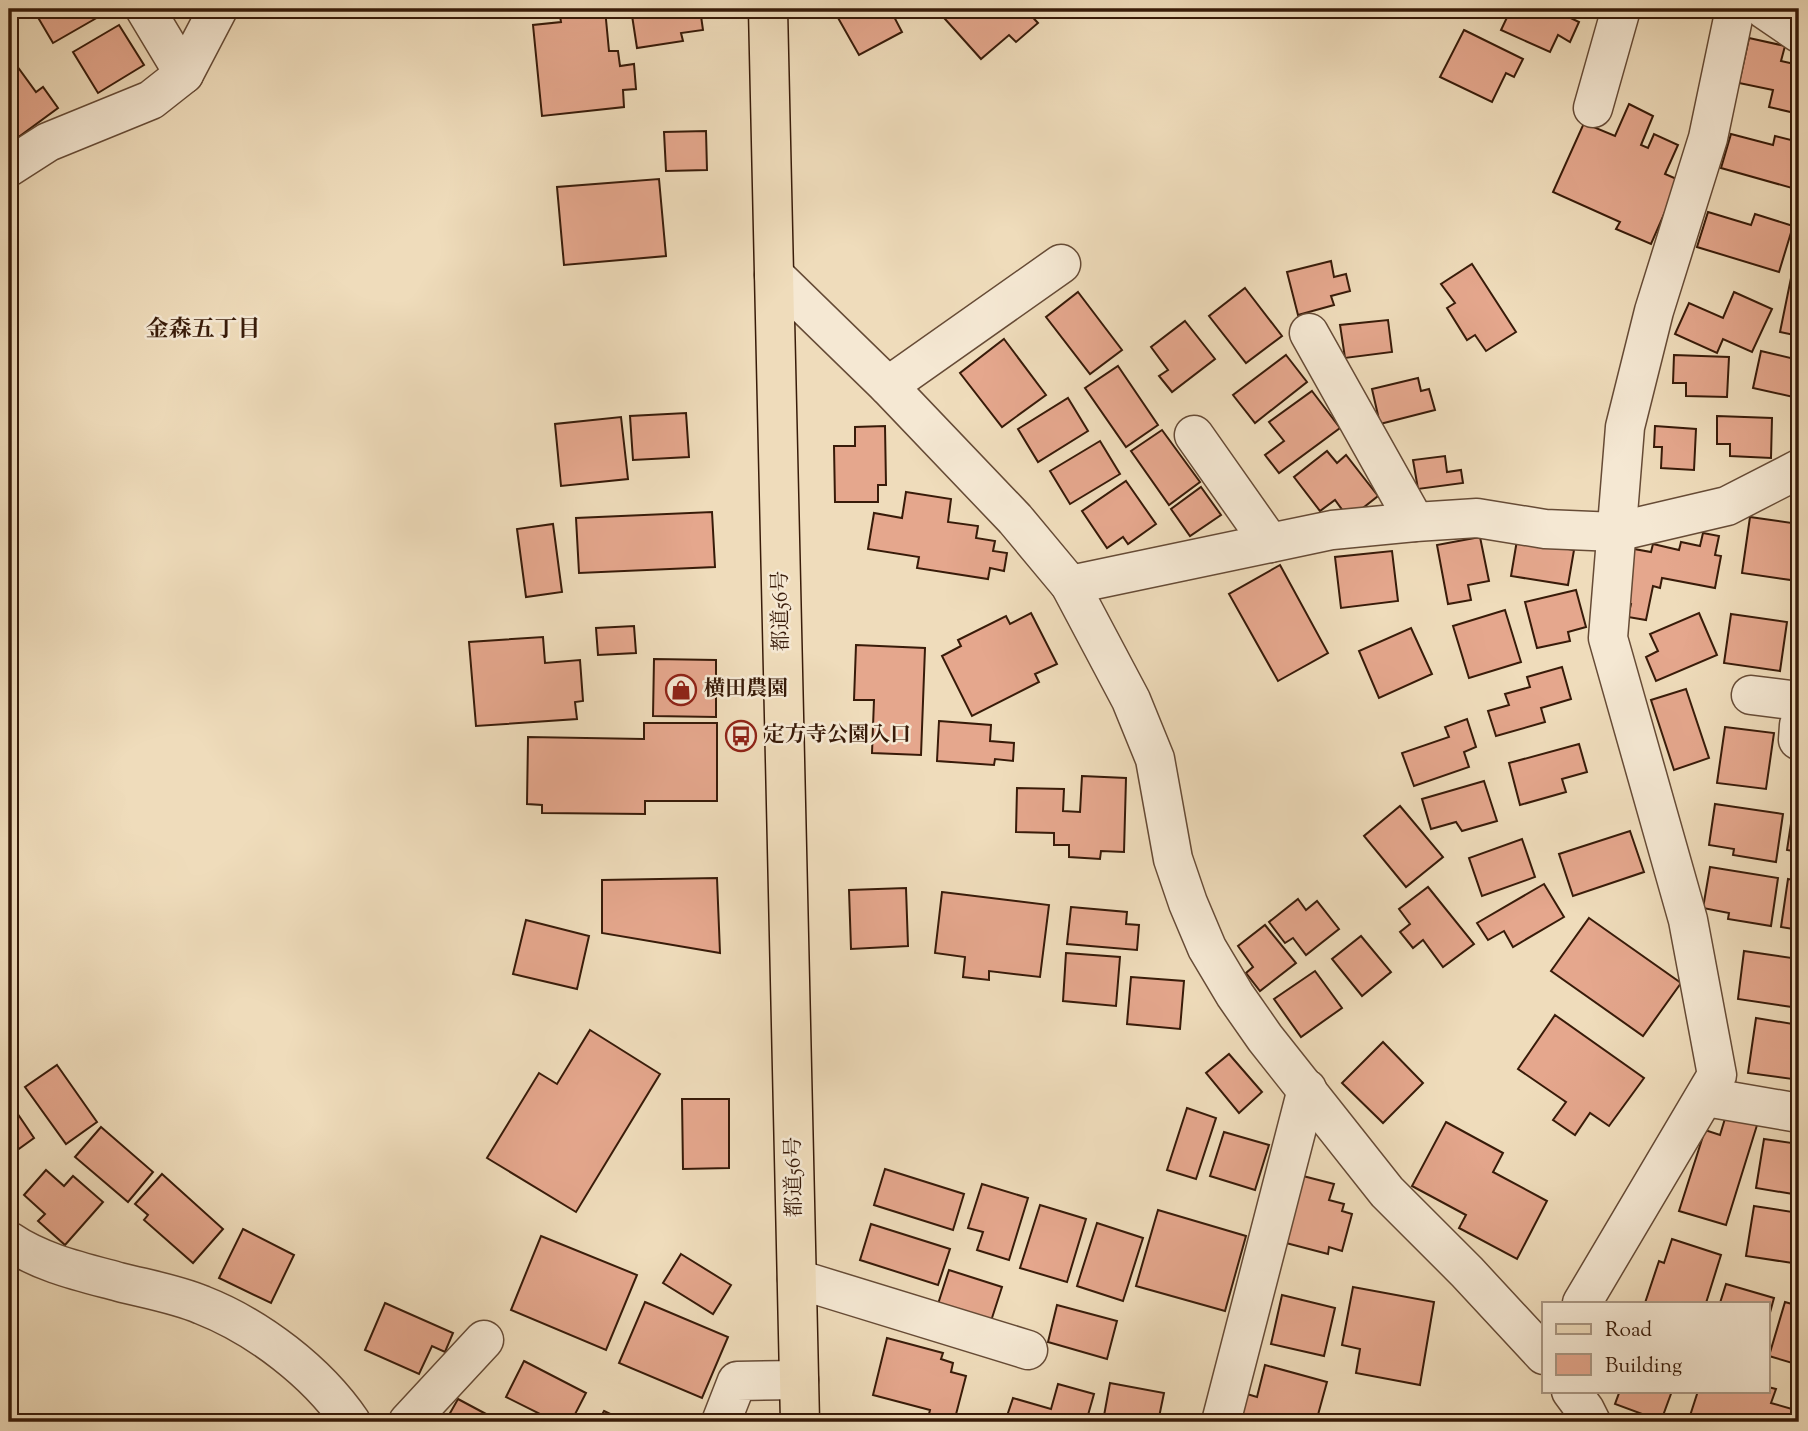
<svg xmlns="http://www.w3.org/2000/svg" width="1808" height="1431" viewBox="0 0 1808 1431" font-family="'Sorts Mill Goudy','Noto Serif JP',serif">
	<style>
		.building { fill: #e5a78d; stroke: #381b09; stroke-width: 2 }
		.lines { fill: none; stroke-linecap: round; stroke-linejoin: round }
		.minor-casing { stroke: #664b36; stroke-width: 41 }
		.tertiary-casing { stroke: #664b36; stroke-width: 41 }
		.primary-casing { stroke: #381b09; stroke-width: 41 }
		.minor { stroke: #f5e8d3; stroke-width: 38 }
		.tertiary { stroke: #f5e8d3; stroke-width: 38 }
		.primary { stroke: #efdcbb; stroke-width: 38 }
		.labels { text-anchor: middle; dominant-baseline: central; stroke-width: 5; stroke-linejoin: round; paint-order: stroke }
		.street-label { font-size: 21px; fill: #381b09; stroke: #f5e8d3 }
		.poi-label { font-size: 21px; font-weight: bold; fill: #381b09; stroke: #f5e8d3; text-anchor: start }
		.neighbourhood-label { font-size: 23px; font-weight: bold; fill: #381b09; stroke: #f5e8d3 }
	</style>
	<rect width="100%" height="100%" fill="#efdcbb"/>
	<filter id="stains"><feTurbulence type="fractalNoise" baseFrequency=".00286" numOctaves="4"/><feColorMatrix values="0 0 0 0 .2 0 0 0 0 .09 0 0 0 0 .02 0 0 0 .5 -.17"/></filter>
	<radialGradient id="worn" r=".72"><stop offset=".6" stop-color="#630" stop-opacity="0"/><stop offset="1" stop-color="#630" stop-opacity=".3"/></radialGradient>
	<!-- building -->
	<g class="building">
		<polygon points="33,9 95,9 100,16 53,43"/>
		<polygon points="574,9 605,9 609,51 618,51 620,66 634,64 636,89 623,90 624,107 542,116 533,25 561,22 559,10"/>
		<polygon points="631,9 700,9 703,30 681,33 683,41 637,48"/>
		<polygon points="833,9 890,9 902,32 859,55"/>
		<polygon points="936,9 1025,9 1038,23 1016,42 1009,35 981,59"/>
		<polygon points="1511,9 1552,9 1579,22 1570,42 1558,35 1550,52 1501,30"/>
		<polygon points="119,25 144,65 98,93 73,52"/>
		<polygon points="1464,30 1523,59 1514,77 1506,73 1492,102 1440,77"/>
		<polygon points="1749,38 1785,46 1781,61 1799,65 1799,114 1769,107 1773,90 1739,83"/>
		<polygon points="9,55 36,92 43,87 58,108 9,144"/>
		<polygon points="1629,104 1653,116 1641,145 1648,148 1654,134 1678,145 1665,174 1679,180 1651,244 1616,229 1620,222 1553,192 1584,123 1615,136"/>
		<polygon points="706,131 707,170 666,171 664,132"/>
		<polygon points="1731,134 1773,145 1775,136 1799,142 1799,190 1721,168"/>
		<polygon points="659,179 666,256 564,265 557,187"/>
		<polygon points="1708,212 1751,225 1755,214 1793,226 1779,272 1697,247"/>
		<polygon points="1331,261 1334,277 1346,274 1350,291 1331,296 1334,305 1298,315 1287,272"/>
		<polygon points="1472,264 1516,332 1486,351 1475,335 1467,340 1447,308 1455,303 1441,284"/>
		<polygon points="1791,278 1799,280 1799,336 1780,332"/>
		<polygon points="1245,288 1282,336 1246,363 1209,316"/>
		<polygon points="1078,292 1122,350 1090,374 1046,317"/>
		<polygon points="1734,292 1772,309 1752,352 1723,339 1717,353 1675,334 1689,303 1723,318"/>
		<polygon points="1388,320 1392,352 1345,358 1340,325"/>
		<polygon points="1185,321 1215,359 1172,392 1159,376 1168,370 1151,347"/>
		<polygon points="1004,339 1046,395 1002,427 960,373"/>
		<polygon points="1761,351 1799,360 1799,408 1796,407 1798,398 1753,388"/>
		<polygon points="1286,355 1307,382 1255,423 1233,395"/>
		<polygon points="1674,355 1729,357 1727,397 1686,396 1686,383 1673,383"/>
		<polygon points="1118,366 1158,425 1126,447 1085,388"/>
		<polygon points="1418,378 1421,391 1429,389 1435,410 1380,424 1372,389"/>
		<polygon points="1312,391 1340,428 1279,473 1265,455 1284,441 1269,422"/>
		<polygon points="1068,398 1088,431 1038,462 1018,429"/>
		<polygon points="686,413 689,457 633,460 630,416"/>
		<polygon points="1717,416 1772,418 1771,458 1730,456 1730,444 1717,444"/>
		<polygon points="621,417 628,479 561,486 555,424"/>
		<polygon points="885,426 886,485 878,485 878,502 835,502 834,446 855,446 855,427"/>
		<polygon points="1655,426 1696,429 1694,470 1661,468 1662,447 1654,447"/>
		<polygon points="1162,430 1200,482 1169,505 1131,451"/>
		<polygon points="1100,441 1120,474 1070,504 1050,471"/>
		<polygon points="1327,451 1337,463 1346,455 1378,496 1349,519 1335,500 1320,511 1294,477"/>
		<polygon points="1445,456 1447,472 1461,470 1463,483 1418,489 1413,460"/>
		<polygon points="1126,481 1156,524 1128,544 1123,537 1107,548 1082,511"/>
		<polygon points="1201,487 1221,515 1190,536 1171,509"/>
		<polygon points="906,492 951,499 948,522 978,526 976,538 995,541 993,551 1007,553 1004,571 990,568 988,579 917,568 919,557 868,549 874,513 902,518"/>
		<polygon points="712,512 715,567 579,573 576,518"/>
		<polygon points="1750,517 1799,524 1791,580 1742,573"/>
		<polygon points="553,524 562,592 526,597 517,529"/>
		<polygon points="1703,533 1719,536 1715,555 1721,556 1715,588 1662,578 1660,588 1653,586 1646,620 1628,617 1631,604 1624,602 1634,549 1651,552 1653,544 1679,550 1681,542 1700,546"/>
		<polygon points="1480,537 1489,581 1468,585 1471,600 1448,604 1437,545"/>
		<polygon points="1517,540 1574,550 1568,585 1511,576"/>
		<polygon points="1392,551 1398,601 1341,608 1335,557"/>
		<polygon points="1280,565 1328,653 1278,681 1229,594"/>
		<polygon points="1576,590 1586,627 1568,632 1570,641 1537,648 1525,602"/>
		<polygon points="1505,610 1521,662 1469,678 1453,626"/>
		<polygon points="1031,613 1057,664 1035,674 1039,682 972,716 942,656 961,646 958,640 1006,616 1010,624"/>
		<polygon points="1699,613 1717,655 1656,681 1646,657 1658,651 1650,634"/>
		<polygon points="1731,614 1787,622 1780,671 1724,663"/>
		<polygon points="634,626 636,653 598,655 596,628"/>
		<polygon points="1411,628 1432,674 1379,698 1359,651"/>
		<polygon points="543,637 545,663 580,660 583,701 575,702 577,719 476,726 469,642"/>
		<polygon points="856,645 925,648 921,755 872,753 874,700 854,700"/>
		<polygon points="654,659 716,660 716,717 653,716"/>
		<polygon points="1562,667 1571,699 1541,708 1545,722 1496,736 1488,711 1509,705 1505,694 1530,687 1527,677"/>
		<polygon points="1686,689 1709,758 1674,770 1651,700"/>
		<polygon points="1467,719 1476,747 1464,752 1469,767 1414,786 1402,753 1449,737 1445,727"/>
		<polygon points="939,721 991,725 990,741 1014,743 1013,761 995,759 994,765 937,761"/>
		<polygon points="644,723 717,723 717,801 645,801 645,814 542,813 542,805 527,804 528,737 644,739"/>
		<polygon points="1725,727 1774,733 1766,789 1717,783"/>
		<polygon points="1579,744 1587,772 1562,779 1566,792 1520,805 1509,763"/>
		<polygon points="1082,776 1126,778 1124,852 1101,851 1100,859 1069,857 1069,845 1054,845 1054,833 1016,832 1017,788 1064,789 1063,811 1080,812"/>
		<polygon points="1484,781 1497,821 1462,831 1456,822 1431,829 1422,799"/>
		<polygon points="1715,804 1783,814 1776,862 1733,855 1734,849 1709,845"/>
		<polygon points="1400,806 1443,857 1406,887 1364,836"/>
		<polygon points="1792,817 1799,818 1799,852 1787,850"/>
		<polygon points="1630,831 1644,872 1573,896 1559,854"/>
		<polygon points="1522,839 1535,877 1482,896 1469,858"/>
		<polygon points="1710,867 1778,878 1771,926 1728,919 1729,913 1703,908"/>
		<polygon points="717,878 720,953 602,933 602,880"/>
		<polygon points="1788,879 1799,881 1799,930 1781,927"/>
		<polygon points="1544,884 1564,917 1513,947 1504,931 1488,940 1477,923"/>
		<polygon points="1428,887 1474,944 1443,967 1423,940 1413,948 1400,932 1410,924 1399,909"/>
		<polygon points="906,888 908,946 851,949 849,890"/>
		<polygon points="942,892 1049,905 1040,977 989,971 989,980 963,977 965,957 935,953"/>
		<polygon points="1298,899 1306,910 1317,901 1339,929 1306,955 1293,938 1285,943 1269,922"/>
		<polygon points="1071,907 1127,912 1126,924 1139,925 1137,950 1067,944"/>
		<polygon points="1589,918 1681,983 1643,1036 1551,971"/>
		<polygon points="526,920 589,936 577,989 513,974"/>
		<polygon points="1265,925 1296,963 1260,991 1246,973 1253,967 1238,946"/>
		<polygon points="1361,936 1391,972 1362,996 1332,959"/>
		<polygon points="1744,951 1799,959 1799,1008 1738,999"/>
		<polygon points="1066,953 1120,957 1116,1006 1063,1001"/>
		<polygon points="1315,971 1342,1008 1301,1037 1274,999"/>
		<polygon points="1131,977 1184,981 1180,1029 1127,1024"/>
		<polygon points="1555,1015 1644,1078 1609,1126 1590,1113 1575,1135 1553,1120 1566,1102 1518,1069"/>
		<polygon points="1756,1018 1799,1025 1799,1089 1792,1088 1793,1079 1748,1073"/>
		<polygon points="590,1030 660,1074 576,1212 487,1158 539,1073 557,1084"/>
		<polygon points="1383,1042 1423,1083 1383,1123 1342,1083"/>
		<polygon points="1229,1054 1262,1092 1239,1113 1206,1073"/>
		<polygon points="57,1065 97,1122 66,1144 25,1087"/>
		<polygon points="682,1099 729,1099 729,1168 683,1169"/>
		<polygon points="9,1101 34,1138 9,1156"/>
		<polygon points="1187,1108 1216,1118 1196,1179 1167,1170"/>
		<polygon points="1727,1112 1758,1122 1726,1225 1679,1211 1705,1130 1720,1135"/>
		<polygon points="1446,1122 1503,1153 1493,1172 1547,1201 1517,1259 1459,1228 1466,1215 1412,1186"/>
		<polygon points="101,1127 153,1172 128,1202 75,1157"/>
		<polygon points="1224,1132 1269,1145 1255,1190 1210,1176"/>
		<polygon points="1764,1139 1799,1144 1799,1195 1756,1188"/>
		<polygon points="885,1169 964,1194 953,1230 874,1205"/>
		<polygon points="46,1170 64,1186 73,1176 103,1202 65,1245 38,1221 45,1214 24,1195"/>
		<polygon points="162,1174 223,1229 193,1263 144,1220 148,1215 135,1204"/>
		<polygon points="1303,1176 1334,1184 1329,1200 1344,1204 1342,1211 1352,1214 1342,1251 1329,1247 1328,1254 1286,1243"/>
		<polygon points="982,1184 1028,1198 1009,1260 977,1250 983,1232 968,1228"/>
		<polygon points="1040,1205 1086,1219 1067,1282 1020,1268"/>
		<polygon points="1754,1206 1799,1213 1799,1264 1746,1256"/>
		<polygon points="1158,1210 1246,1236 1225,1311 1136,1286"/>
		<polygon points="1097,1223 1143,1238 1123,1301 1077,1286"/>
		<polygon points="871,1224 950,1249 938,1285 860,1260"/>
		<polygon points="243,1229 294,1255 271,1303 219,1278"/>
		<polygon points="541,1236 637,1275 606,1350 511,1310"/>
		<polygon points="1672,1239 1721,1255 1706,1303 1645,1303 1659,1261 1664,1263"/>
		<polygon points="681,1254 731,1285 713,1314 663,1283"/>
		<polygon points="949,1270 1002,1287 991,1321 938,1304"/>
		<polygon points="1726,1284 1774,1298 1768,1320 1768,1303 1720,1303"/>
		<polygon points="1353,1287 1434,1302 1420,1385 1356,1373 1360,1349 1342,1345"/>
		<polygon points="1282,1295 1335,1308 1324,1356 1271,1344"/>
		<polygon points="645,1302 728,1337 702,1398 619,1363"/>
		<polygon points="1785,1302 1799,1306 1799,1365 1769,1356"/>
		<polygon points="385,1303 453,1333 445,1352 432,1346 419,1374 365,1350"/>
		<polygon points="1057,1305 1117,1321 1107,1359 1048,1342"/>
		<polygon points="887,1338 943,1353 941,1359 953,1363 951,1372 966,1376 954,1422 942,1422 928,1418 930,1410 873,1395"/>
		<polygon points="524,1361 586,1393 571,1422 556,1422 506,1397"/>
		<polygon points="1265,1365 1327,1382 1316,1422 1240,1422 1247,1394 1257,1397"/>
		<polygon points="1110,1383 1164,1393 1158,1422 1112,1422 1103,1421"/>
		<polygon points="1058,1384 1094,1394 1086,1422 1005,1422 1013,1398 1051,1409"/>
		<polygon points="1768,1387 1776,1389 1771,1403 1799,1411 1799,1422 1688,1422 1698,1391 1768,1391"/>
		<polygon points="1613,1391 1672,1391 1661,1421 1615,1404 1619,1393"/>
		<polygon points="458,1399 501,1422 445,1422"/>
		<polygon points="604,1411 627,1422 598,1422"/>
	</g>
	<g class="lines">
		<!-- minor casing -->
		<g class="minor-casing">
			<g id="minor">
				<polyline points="145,9 184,74"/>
				<polyline points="1764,9 1799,33"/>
				<polyline points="1593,108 1621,9"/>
				<polyline points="9,167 48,142 151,100 184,74 218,9"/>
				<polyline points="1309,333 1415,522"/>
				<polyline points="888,386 1061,264"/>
				<polyline points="1194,435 1270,543"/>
				<polyline points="1070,585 1332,530 1415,522 1477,518 1545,529 1616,532 1727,506 1799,469"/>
				<polyline points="1751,695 1799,701"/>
				<polyline points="1798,740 1799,725"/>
				<polyline points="1706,1097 1799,1113"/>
				<path d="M9,1241C41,1263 82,1272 119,1282C146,1289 176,1294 202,1305C258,1327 317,1372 351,1422"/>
				<polyline points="797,1279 1028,1350"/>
				<polyline points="1582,1303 1717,1075 1688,920 1608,638 1625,427 1654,311 1708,138 1735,9"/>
				<polyline points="408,1422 484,1340"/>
				<polyline points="721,1422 737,1381 799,1380"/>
				<polyline points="1221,1422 1307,1089"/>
			</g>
		</g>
		<!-- tertiary casing -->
		<g class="tertiary-casing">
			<g id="tertiary">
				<polyline points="774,275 888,386 1015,519 1070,585 1131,700 1155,759 1173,859 1188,903 1207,948 1235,995 1265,1038 1387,1192 1467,1272 1544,1355"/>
				<polyline points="1571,1391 1585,1410 1591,1422"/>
			</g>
		</g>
		<!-- primary casing -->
		<g class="primary-casing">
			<polyline id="primary" points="768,9 800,1422"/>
		</g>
		<!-- minor -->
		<use href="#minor" class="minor"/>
		<!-- tertiary -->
		<use href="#tertiary" class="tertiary"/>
		<!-- primary -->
		<use href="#primary" class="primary"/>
	</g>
	<!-- icons -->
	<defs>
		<g id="shop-ring" transform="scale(1.575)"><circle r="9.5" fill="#f5e8d3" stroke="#8f2418" stroke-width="1.5"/><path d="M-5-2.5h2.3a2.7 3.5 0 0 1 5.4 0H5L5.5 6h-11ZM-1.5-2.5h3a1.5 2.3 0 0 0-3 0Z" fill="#8f2418"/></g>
		<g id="bus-ring" transform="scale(1.575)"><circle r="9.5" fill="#f5e8d3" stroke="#8f2418" stroke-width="1.5"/><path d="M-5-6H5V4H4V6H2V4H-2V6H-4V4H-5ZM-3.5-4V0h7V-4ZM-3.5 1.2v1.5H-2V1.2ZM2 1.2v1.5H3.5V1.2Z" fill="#8f2418"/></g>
	</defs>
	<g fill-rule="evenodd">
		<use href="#shop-ring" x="681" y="690"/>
		<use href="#bus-ring" x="741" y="736"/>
	</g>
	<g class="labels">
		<!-- street labels -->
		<g class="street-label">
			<text transform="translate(782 611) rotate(-91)">都道56号</text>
			<text transform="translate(795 1177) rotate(-91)">都道56号</text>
		</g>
		<!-- poi labels -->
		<g class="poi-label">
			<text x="704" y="690">横田農園</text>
			<text x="764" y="736">定方寺公園入口</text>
		</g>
		<!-- neighbourhood labels -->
		<g class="neighbourhood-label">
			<text x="203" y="330">金森五丁目</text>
		</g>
	</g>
	<!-- margin -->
	<rect width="1808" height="1431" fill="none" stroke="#efdcbb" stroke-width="35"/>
	<rect x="10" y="10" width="1787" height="1410" fill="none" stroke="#381b09" stroke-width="3.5"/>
	<rect x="18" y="18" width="1773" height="1396" fill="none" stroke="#381b09" stroke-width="2"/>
	<!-- legend -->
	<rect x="1542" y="1302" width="228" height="91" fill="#f5e8d3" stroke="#a99682" stroke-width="2"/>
	<rect x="1556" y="1324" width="35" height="10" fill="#efdcbb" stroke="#a99682" stroke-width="2"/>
	<text x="1605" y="1336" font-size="21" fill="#381b09">Road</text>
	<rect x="1556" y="1354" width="35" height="21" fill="#e5a78d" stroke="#a99682" stroke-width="2"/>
	<text x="1605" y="1372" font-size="21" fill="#381b09">Building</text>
	<rect width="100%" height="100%" filter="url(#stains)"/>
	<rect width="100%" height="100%" fill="url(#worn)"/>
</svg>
